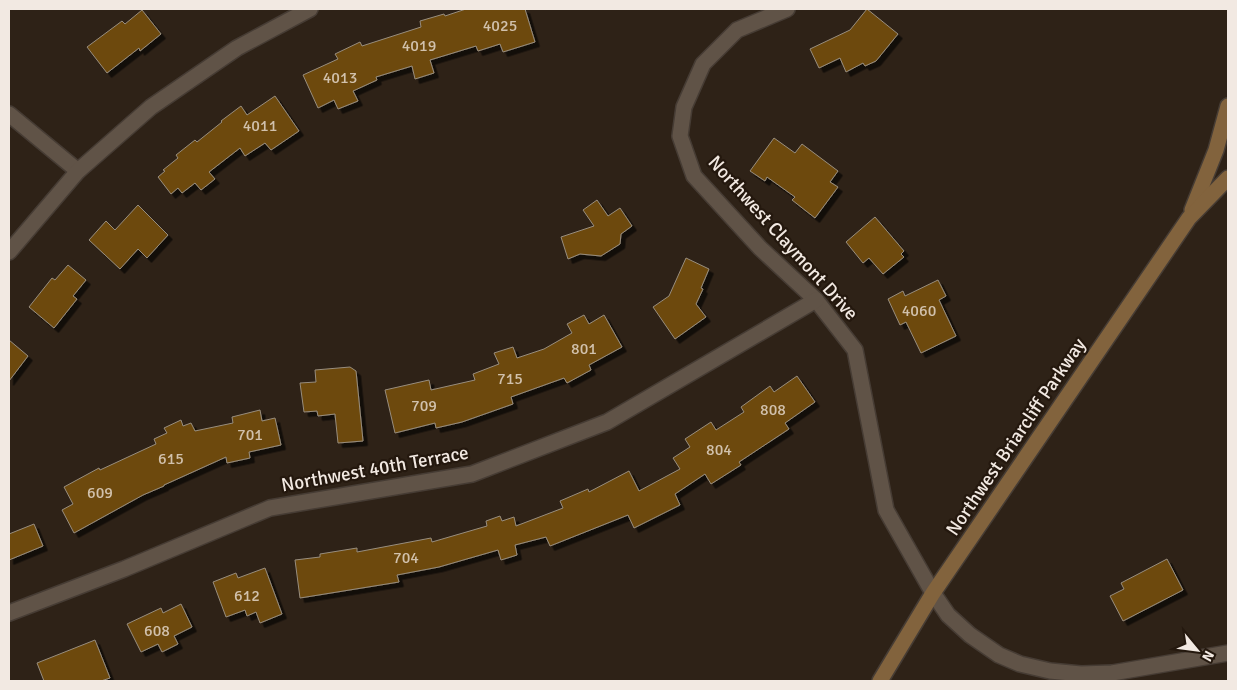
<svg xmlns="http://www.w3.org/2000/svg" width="1237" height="690" viewBox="0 0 1237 690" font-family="Signika,sans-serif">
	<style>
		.building { fill: #6d4a0c; stroke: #988d7e; filter: url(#shadow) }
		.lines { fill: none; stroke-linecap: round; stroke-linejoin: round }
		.minor-casing { stroke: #463c34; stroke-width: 18 }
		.secondary-casing { stroke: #463c34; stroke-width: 18 }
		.minor { stroke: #605347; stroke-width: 15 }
		.secondary { stroke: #82633d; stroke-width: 15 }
		.labels { text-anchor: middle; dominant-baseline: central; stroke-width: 4.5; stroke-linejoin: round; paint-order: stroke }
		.number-label { font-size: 16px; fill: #d1c1ac }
		.street-label { font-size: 19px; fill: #f2e9e2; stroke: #24180e }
	</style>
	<defs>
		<filter id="shadow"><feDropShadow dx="4.5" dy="4.5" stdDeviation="0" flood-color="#0009"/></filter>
	</defs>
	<rect width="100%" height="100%" fill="#2e2217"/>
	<!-- building -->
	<g class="building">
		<polygon points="466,9 525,9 535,42 503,52 500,44 478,51 476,46 430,60 434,73 415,79 412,66 376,77 377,80 353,91 358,101 338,109 334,100 318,108 303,75 338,59 335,54 360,42 362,46 421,27 420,21 444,14 445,16"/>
		<polygon points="867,9 898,34 876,61 865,66 863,63 846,72 840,58 819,68 810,49 850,30"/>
		<polygon points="142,10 161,34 140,51 139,48 107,73 87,47 122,21 125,24"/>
		<polygon points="275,96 299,131 271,150 265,143 245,156 240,148 209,172 215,179 201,190 195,183 182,193 178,188 171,194 158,177 165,171 163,170 178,158 176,155 195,140 197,142 222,122 221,121 241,106 247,115"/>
		<polygon points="774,138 795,153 802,144 838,171 830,182 838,187 815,218 792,200 795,197 767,177 765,181 750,171"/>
		<polygon points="597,200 608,216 620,208 632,226 621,234 620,244 601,256 580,254 568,259 561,237 594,226 583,210"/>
		<polygon points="138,205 168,235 147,258 138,249 120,269 89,240 106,221 115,230"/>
		<polygon points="875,217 904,251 901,254 904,257 883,274 869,258 863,263 846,242"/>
		<polygon points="686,258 709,269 701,288 703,289 696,304 706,317 675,339 653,307 669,296"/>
		<polygon points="68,265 86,280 73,296 77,299 54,328 29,307 52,278 55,280"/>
		<polygon points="938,280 946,296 939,300 956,336 921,353 906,322 900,325 888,299 903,291 905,296"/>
		<polygon points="584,315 589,324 604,315 622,347 589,365 591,370 567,383 564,378 511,397 513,404 462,422 436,428 435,423 395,433 385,390 429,380 431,390 475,380 473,374 499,364 494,353 513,347 517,358 544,349 572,333 567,324"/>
		<polygon points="9,340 28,356 9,381"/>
		<polygon points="350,367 356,371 363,441 338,443 335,414 318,416 317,411 304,412 300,383 316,382 315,370"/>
		<polygon points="797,376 815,402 785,423 789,429 739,462 741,465 711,484 705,474 675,494 680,505 634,528 628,515 550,546 546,537 515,545 517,555 501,560 498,550 439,567 397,575 399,582 300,598 295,560 320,557 320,554 357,548 357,552 431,538 432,542 487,526 486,521 500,516 502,521 514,517 516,526 563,508 560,501 588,489 589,492 629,471 639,491 680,469 673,458 690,447 685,439 711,422 716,430 744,412 741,407 770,386 774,392"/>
		<polygon points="260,410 262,421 275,418 281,445 249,452 250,458 227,463 226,457 164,485 164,486 143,495 74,533 62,510 73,504 64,487 99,468 100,470 156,444 154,439 167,433 164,428 181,420 183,426 191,423 195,431 233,423 232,417"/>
		<polygon points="34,524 43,546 9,560 9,534"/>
		<polygon points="1167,559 1183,590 1123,621 1110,596 1124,589 1121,583"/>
		<polygon points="265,568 282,614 260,623 256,612 247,616 245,610 226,617 213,582 236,573 238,578"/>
		<polygon points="181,604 192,627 174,636 178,644 162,652 158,644 141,652 127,624 161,608 163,613"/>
		<polygon points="95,640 110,678 101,681 44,681 37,663"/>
	</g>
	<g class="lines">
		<!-- minor casing -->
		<g class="minor-casing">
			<g id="minor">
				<polyline points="787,9 737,30 703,64 684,107 680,136 694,176 760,248 816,300 855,350 886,510 933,593 948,615 970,635 999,655 1020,664 1050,671 1081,674 1112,673 1228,653"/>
				<polyline points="9,114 78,171"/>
				<polyline points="9,252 78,171 151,107 237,48 310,9"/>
				<polyline points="9,613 124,569 270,508 472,474 607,422 816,300"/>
			</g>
		</g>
		<!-- secondary casing -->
		<g class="secondary-casing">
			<g id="secondary">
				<polyline points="1192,210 1216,150 1228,106"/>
				<polyline points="880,681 933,593 1189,218 1228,178"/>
			</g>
		</g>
		<!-- minor -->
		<use href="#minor" class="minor"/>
		<!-- secondary -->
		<use href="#secondary" class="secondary"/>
	</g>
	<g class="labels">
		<!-- number labels -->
		<g class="number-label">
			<text x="500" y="26">4025</text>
			<text x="419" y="46">4019</text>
			<text x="340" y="78">4013</text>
			<text x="260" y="126">4011</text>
			<text x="919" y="311">4060</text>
			<text x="584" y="349">801</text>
			<text x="510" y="379">715</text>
			<text x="424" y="406">709</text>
			<text x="773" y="410">808</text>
			<text x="250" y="435">701</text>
			<text x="719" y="450">804</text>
			<text x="171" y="459">615</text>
			<text x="100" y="493">609</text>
			<text x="406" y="558">704</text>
			<text x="247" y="596">612</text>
			<text x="157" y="631">608</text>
		</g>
		<!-- street labels -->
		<g class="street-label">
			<text transform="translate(783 238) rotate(48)">Northwest Claymont Drive</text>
			<text transform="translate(1016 437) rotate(-56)">Northwest Briarcliff Parkway</text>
			<text transform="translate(375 469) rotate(-10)">Northwest 40th Terrace</text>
		</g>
	</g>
	<!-- border -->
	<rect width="1237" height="690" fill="none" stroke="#f2e9e2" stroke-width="20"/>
	<!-- north arrow -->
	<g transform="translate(1197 650) rotate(119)" stroke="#24180e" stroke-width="4" paint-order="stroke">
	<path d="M0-4L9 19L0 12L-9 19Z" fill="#f2e9e2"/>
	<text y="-8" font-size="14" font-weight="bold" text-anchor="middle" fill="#f2e9e2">N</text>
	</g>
</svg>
